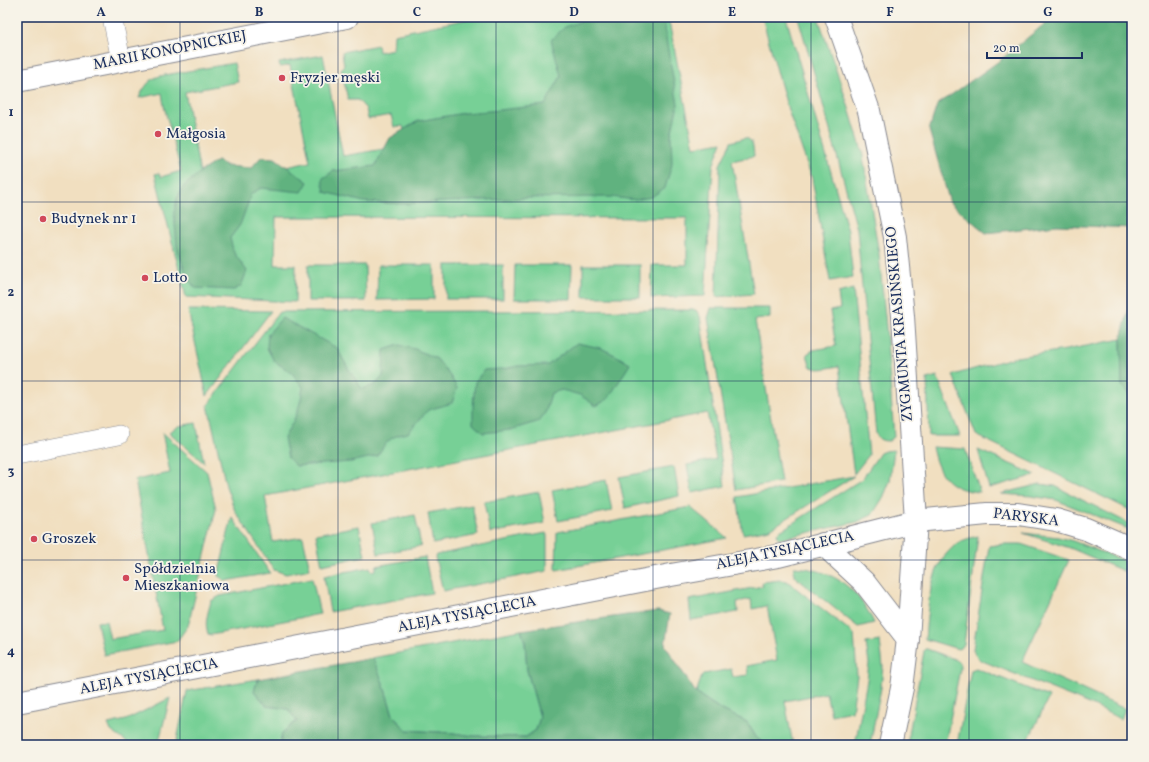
<svg xmlns="http://www.w3.org/2000/svg" width="1149" height="762" viewBox="0 0 1149 762" font-family="Vollkorn,serif">
	<style>
		.green { fill: #77d096; stroke: #49807a }
		.forest { fill: #61b27f; stroke: #3e706e }
		.lines { fill: none; stroke-linecap: round; stroke-linejoin: round }
		.lane-casing { stroke: #86878f; stroke-width: 20 }
		.street-casing { stroke: #86878f; stroke-width: 24 }
		.secondary-casing { stroke: #86878f; stroke-width: 24 }
		.lane { stroke: #fff; stroke-width: 19 }
		.street { stroke: #fff; stroke-width: 22 }
		.secondary { stroke: #fff; stroke-width: 22 }
		.grid { fill: none; stroke: #1b2f5e; stroke-width: 1; stroke-opacity: 0.55 }
		.poi-dot { fill: #d1495b; stroke: #f7f3e8; stroke-width: 1.5 }
		.labels { text-anchor: middle; dominant-baseline: central; stroke-width: 3.5; stroke-linejoin: round; paint-order: stroke }
		.street-label { font-size: 15px; fill: #1b2f5e; stroke: #f7f3e8 }
		.poi-label { font-size: 15px; fill: #1b2f5e; stroke: #f7f3e8; text-anchor: start }
		.neatline { fill: none; stroke: #1b2f5e; stroke-width: 1.5 }
		.grid-label { font-size: 13px; text-anchor: middle; font-weight: bold; fill: #1b2f5e }
	</style>
	<rect width="100%" height="100%" fill="#f7f3e8"/>
	<filter id="ink" filterUnits="userSpaceOnUse"><feTurbulence type="fractalNoise" baseFrequency=".025" numOctaves="2"/><feDisplacementMap in="SourceGraphic" scale="8" xChannelSelector="R" yChannelSelector="G"/><feConvolveMatrix kernelMatrix="1 2 1 2 8 2 1 2 1" color-interpolation-filters="sRGB"/></filter>
	<filter id="wash" filterUnits="userSpaceOnUse"><feTurbulence type="fractalNoise" baseFrequency=".012" numOctaves="4" result="noise"/><feDisplacementMap in="SourceGraphic" scale="16" xChannelSelector="R" yChannelSelector="G"/><feGaussianBlur stdDeviation="0.9" result="paint"/><feColorMatrix in="noise" values="0 0 0 0 0 0 0 0 0 0 0 0 0 0 0 0 0 1.4 0 .05"/><feComposite in="paint" operator="in"/></filter>
	<g filter="url(#wash)">
		<rect width="100%" height="100%" fill="#f1dfc0"/>
		<!-- green -->
		<g class="green">
			<path d="M478,17H668L694,147L722,142L713,166L705,296L651,298L652,265H687V218L276,217L275,265H296L295,302L186,297L155,174L159,173L161,177L181,171L164,106L162,93L139,98C142,91 148,81 155,78C158,76 162,76 165,75L234,63L238,82L185,92L201,179L286,167L310,162L290,65L280,67L279,63L323,55L343,156L407,145L403,126L394,127L391,115L368,119L366,109L358,100H348L341,68L344,65L342,52L378,45L379,52L393,49L394,34Z"/>
			<polygon points="762,17 786,17 848,231 853,277 830,281 812,178 788,110"/>
			<path d="M798,17H818L848,105L862,151L879,254L886,327L894,437L889,441C882,441 879,440 876,434L860,265L857,229L819,90Z"/>
			<path d="M745,138C754,140 753,147 754,156L732,161L754,294L716,297L720,165L731,142Z"/>
			<polygon points="308,265 365,265 366,301 308,301"/>
			<polygon points="378,265 434,265 434,299 377,300"/>
			<rect x="446" y="265" width="57" height="34"/>
			<polygon points="515,265 572,265 571,299 514,299"/>
			<rect x="583" y="265" width="57" height="32"/>
			<path d="M853,289L869,455L854,474L839,366C830,367 818,372 810,366L807,354L813,350L836,346L830,311L840,309L838,293Z"/>
			<polygon points="711,308 770,308 770,318 755,320 781,482 736,490 708,318"/>
			<polygon points="188,310 271,311 207,396"/>
			<polygon points="696,310 700,316 725,486 692,493 687,465 716,459 707,413 265,496 273,542 303,537 310,569 286,574 274,570 235,511 226,486 208,405 279,312"/>
			<polygon points="1121,339 1122,387 1132,395 1132,511 976,435 953,375 1016,357 1066,350"/>
			<polygon points="937,376 960,436 929,436 927,379"/>
			<polygon points="196,423 204,463 169,432 179,426"/>
			<polygon points="162,432 207,472 216,509 188,626 177,641 104,655 97,622 106,621 110,639 163,630 135,480 170,473"/>
			<path d="M932,447L965,449L980,492C949,490 938,476 932,447Z"/>
			<polygon points="894,450 890,481 883,498 872,515 857,522 779,539 777,533 862,479 880,453 885,451"/>
			<polygon points="978,450 1036,475 989,488"/>
			<polygon points="674,467 679,496 625,508 619,477"/>
			<polygon points="854,476 770,529 743,534 737,497"/>
			<polygon points="606,480 612,511 558,521 552,490"/>
			<polygon points="1040,484 1055,486 1132,525 1132,527 1129,529 1126,528 1056,500 1031,496 1001,494"/>
			<polygon points="539,492 545,523 490,533 484,502"/>
			<polygon points="472,505 478,535 433,544 428,513"/>
			<polygon points="690,507 727,538 556,570 557,533 558,532"/>
			<polygon points="415,515 421,546 378,554 372,523"/>
			<polygon points="232,517 270,573 226,581 218,576"/>
			<polygon points="359,526 365,556 322,565 316,534"/>
			<polygon points="546,533 547,535 547,571 443,591 435,557 436,555"/>
			<path d="M1023,533L1058,537L1073,541L1125,561C1130,564 1130,567 1128,573L1070,548Z"/>
			<path d="M978,536L964,644L962,647L958,649L925,639C928,609 928,569 953,547C960,540 970,538 978,536Z"/>
			<polygon points="1003,544 1021,544 1069,560 1022,662 1125,709 1121,719 1087,703 980,660 975,655 973,649 989,546"/>
			<polygon points="425,557 432,593 330,612 324,576 370,567 372,571 376,570 376,566"/>
			<path d="M794,567C833,569 858,588 874,623L858,627L794,576Z"/>
			<path d="M312,578L320,614L211,635L208,634C204,623 208,613 211,601L220,596Z"/>
			<polygon points="781,580 787,581 854,634 857,676 852,711 831,715 826,693 785,701 793,745 765,745 756,737 747,722 720,709 696,693 702,676 704,674 731,669 733,677 748,675 747,666 777,660 767,606 752,609 751,599 737,602 738,612 691,620 689,600 763,586 762,582"/>
			<polygon points="521,630 525,642 527,670 540,717 536,730 526,737 474,736 453,733 406,730 393,715 383,683 372,658"/>
			<polygon points="880,641 883,666 881,688 870,745 855,745 867,680 869,663 866,643"/>
			<path d="M925,649H927L957,660C960,663 960,665 960,669L945,745H907L924,651Z"/>
			<polygon points="976,668 1049,697 1026,745 957,745 971,670"/>
			<polygon points="258,679 254,691 267,706 288,709 297,721 282,733 280,745 176,745 187,691"/>
			<polygon points="170,698 158,745 131,745 111,731 108,724 126,720"/>
		</g>
		<!-- forest -->
		<g class="forest">
			<polygon points="588,17 664,17 667,45 678,104 671,136 672,164 665,188 651,197 636,200 611,197 527,198 404,204 364,202 325,192 322,179 333,171 375,166 390,138 418,121 464,113 490,111 545,105 561,76 551,40 565,27 587,19"/>
			<polygon points="1053,17 1132,17 1132,228 1057,225 986,233 950,203 929,130 937,105 999,61"/>
			<polygon points="261,157 275,158 308,182 302,192 261,188 251,194 247,206 240,225 230,238 234,253 247,271 241,286 234,290 195,288 187,277 177,247 174,213 177,199 182,188 200,172 217,161 227,166 251,168"/>
			<polygon points="1132,296 1132,395 1122,387 1121,339"/>
			<path d="M282,318L337,348L348,368L362,389L375,385L383,376L384,350L399,345L415,349L437,359L450,376L457,388L452,403L428,410L408,433C390,436 387,441 377,456L351,462L296,466L288,458L284,438C295,419 300,409 303,387L292,373L274,361L267,348L268,334Z"/>
			<polygon points="577,343 601,348 617,356 630,364 608,399 596,406 580,395 562,390 551,393 546,411 540,421 510,430 483,433 473,424 473,406 475,382 484,370 503,369 518,366 548,365"/>
			<polygon points="658,611 670,614 665,645 696,693 720,709 747,722 756,737 765,745 280,745 282,733 297,721 288,709 267,706 254,691 258,679 373,658 383,683 393,715 406,730 453,733 474,736 526,737 536,730 540,717 527,670 525,642 521,630 627,615"/>
		</g>
	</g>
	<g filter="url(#ink)">
		<g class="lines">
			<!-- lane casing -->
			<g class="lane-casing">
				<g id="lane">
					<polyline points="112,17 121,60"/>
					<polyline points="17,455 119,435"/>
				</g>
			</g>
			<!-- street casing -->
			<g class="street-casing">
				<g id="street">
					<polyline points="17,81 347,17"/>
					<polyline points="823,544 864,582 908,639"/>
					<polyline points="17,702 671,575 778,556 916,521 987,514 1018,514 1056,520 1086,529 1132,549"/>
				</g>
			</g>
			<!-- secondary casing -->
			<g class="secondary-casing">
				<polyline id="secondary" points="836,17 869,111 895,237 903,316 916,521 908,639 902,688 890,745"/>
			</g>
			<!-- lane -->
			<use href="#lane" class="lane"/>
			<!-- street -->
			<use href="#street" class="street"/>
			<!-- secondary -->
			<use href="#secondary" class="secondary"/>
		</g>
	</g>
	<!-- grid -->
	<path class="grid" d="M180,17V745M338,17V745M496,17V745M653,17V745M811,17V745M969,17V745M17,202H1132M17,381H1132M17,560H1132"/>
	<!-- markers -->
	<g class="poi-dot">
		<circle cx="282" cy="78" r="4"/>
		<circle cx="158" cy="134" r="4"/>
		<circle cx="43" cy="219" r="4"/>
		<circle cx="145" cy="278" r="4"/>
		<circle cx="34" cy="539" r="4"/>
		<circle cx="126" cy="578" r="4"/>
	</g>
	<g class="labels">
		<!-- street labels -->
		<g class="street-label">
			<text transform="translate(170 51) rotate(-11)">MARII KONOPNICKIEJ</text>
			<text transform="translate(900 324) rotate(-95)">ZYGMUNTA KRASIŃSKIEGO</text>
			<text transform="translate(1026 518) rotate(7)">PARYSKA</text>
			<text transform="translate(785 551) rotate(-12)">ALEJA TYSIĄCLECIA</text>
			<text transform="translate(467 615) rotate(-11)">ALEJA TYSIĄCLECIA</text>
			<text transform="translate(149 677) rotate(-11)">ALEJA TYSIĄCLECIA</text>
		</g>
		<!-- poi labels -->
		<g class="poi-label">
			<text x="290" y="78">Fryzjer męski</text>
			<text x="166" y="134">Małgosia</text>
			<text x="51" y="219">Budynek nr 1</text>
			<text x="153" y="278">Lotto</text>
			<text x="42" y="539">Groszek</text>
			<text x="134" y="569">Spółdzielnia<tspan x="134" dy="17">Mieszkaniowa</tspan></text>
		</g>
	</g>
	<!-- margin -->
	<rect width="1149" height="762" fill="none" stroke="#f7f3e8" stroke-width="44"/>
	<!-- scale -->
	<path d="M987 52v6h95v-6" fill="none" stroke="#1b2f5e" stroke-width="2"/>
	<text x="993" y="52" font-size="12" fill="#1b2f5e" stroke="#f7f3e8" stroke-width="3" paint-order="stroke">20 m</text>
	<rect x="22" y="22" width="1105" height="718" class="neatline"/>
	<g class="grid-label">
		<text x="101" y="16">A</text>
		<text x="259" y="16">B</text>
		<text x="417" y="16">C</text>
		<text x="574" y="16">D</text>
		<text x="732" y="16">E</text>
		<text x="890" y="16">F</text>
		<text x="1048" y="16">G</text>
		<text x="11" y="116">1</text>
		<text x="11" y="296">2</text>
		<text x="11" y="475">3</text>
		<text x="11" y="655">4</text>
	</g>
</svg>
